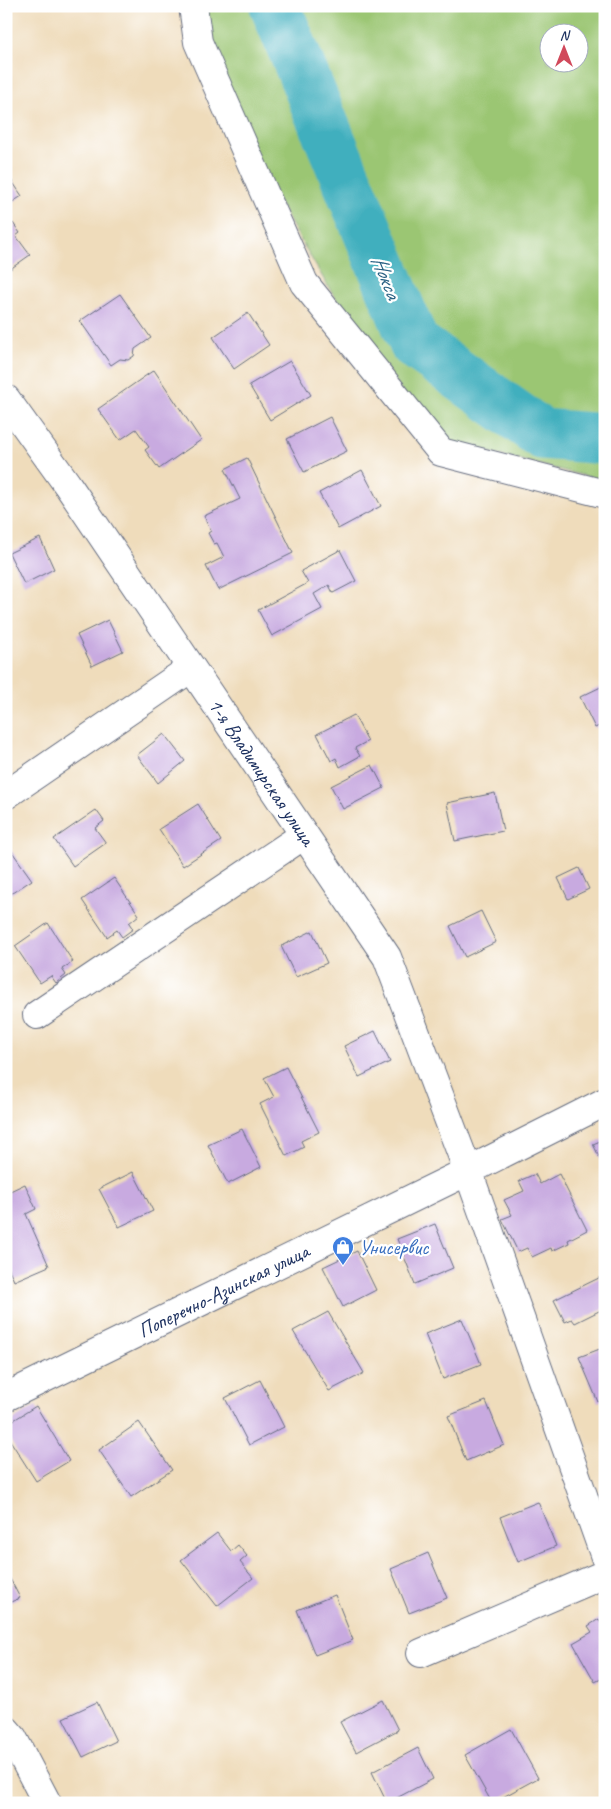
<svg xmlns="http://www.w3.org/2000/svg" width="611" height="1809" viewBox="0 0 611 1809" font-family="Caveat,sans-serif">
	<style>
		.green { fill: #9bc673; stroke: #5b7a68; fill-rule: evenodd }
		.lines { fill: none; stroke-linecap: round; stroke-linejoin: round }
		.river { stroke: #41afbe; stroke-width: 51 }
		.building { fill: #c8aae0 }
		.minor-casing { stroke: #656c7f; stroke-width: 30 }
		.minor { stroke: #fff; stroke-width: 28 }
		.labels { text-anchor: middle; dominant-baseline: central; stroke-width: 4.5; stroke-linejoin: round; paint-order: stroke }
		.street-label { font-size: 21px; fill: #1b2f5e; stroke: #fff }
		.shop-label { font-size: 21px; fill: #366cbe; stroke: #fff; text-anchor: start }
		.water-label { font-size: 22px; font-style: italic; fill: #2a6284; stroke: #fff }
	</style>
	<rect width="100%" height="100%" fill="#fff"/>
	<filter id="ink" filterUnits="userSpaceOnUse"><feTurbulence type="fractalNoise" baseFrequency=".02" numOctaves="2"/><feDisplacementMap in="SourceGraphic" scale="10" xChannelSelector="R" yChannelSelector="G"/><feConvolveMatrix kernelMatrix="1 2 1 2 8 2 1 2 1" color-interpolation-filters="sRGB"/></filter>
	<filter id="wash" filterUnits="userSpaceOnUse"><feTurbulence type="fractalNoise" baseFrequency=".0096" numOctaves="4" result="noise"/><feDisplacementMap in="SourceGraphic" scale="20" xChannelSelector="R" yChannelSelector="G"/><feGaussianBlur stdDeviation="1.12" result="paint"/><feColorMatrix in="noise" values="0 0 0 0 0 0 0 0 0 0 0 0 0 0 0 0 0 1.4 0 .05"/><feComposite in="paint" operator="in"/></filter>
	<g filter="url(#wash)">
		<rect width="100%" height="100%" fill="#efdcbb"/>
		<!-- green -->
		<path class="green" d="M181,6H605V481L436,439L329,288L197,64ZM548,32H578V62H548Z"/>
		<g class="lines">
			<!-- river -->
			<polyline class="river" points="275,6 414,343 542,434 605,439"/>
		</g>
		<g id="blocks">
			<!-- building -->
			<g class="building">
				<polygon points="12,181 22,196 6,206 6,184"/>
				<polygon points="13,223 20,233 16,236 30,255 6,272 6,228"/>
				<polygon points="120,294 151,338 135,349 134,356 128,360 120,359 111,365 80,321"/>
				<polygon points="248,313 269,345 234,369 213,337"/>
				<polygon points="290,361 311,395 270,420 249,385"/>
				<polygon points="154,370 201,440 159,469 145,450 149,447 136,429 120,440 98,409"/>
				<polygon points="330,417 347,451 304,472 287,439"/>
				<polygon points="247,458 293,553 218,590 206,566 224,557 217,543 214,544 208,533 211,531 204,516 240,499 225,469"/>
				<polygon points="362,470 381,506 338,529 319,493"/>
				<polygon points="40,538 54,569 24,584 9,553"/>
				<polygon points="340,550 356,581 333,593 329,585 314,594 322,609 272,636 258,610 308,583 301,571"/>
				<polygon points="108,620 123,651 92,666 77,635"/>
				<polygon points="605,685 605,723 595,728 580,697"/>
				<polygon points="354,715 368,741 355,748 360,756 340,767 336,758 331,761 317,734"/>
				<polygon points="164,734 185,761 158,783 137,755"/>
				<polygon points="372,765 384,788 343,809 331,786"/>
				<polygon points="495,793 503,831 455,841 447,803"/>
				<polygon points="198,804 221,841 183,866 159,829"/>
				<polygon points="96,810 104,821 95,828 106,843 73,866 54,839"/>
				<polygon points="6,843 32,880 6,897"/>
				<polygon points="579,868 589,889 568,899 558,878"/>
				<polygon points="114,878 139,915 129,923 133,929 122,937 117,930 107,937 82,900"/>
				<polygon points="481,911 496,942 465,957 450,926"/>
				<polygon points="48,923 73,962 62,969 66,975 56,983 51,976 40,983 15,946"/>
				<polygon points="312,931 327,963 296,977 281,946"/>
				<polygon points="375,1031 390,1062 359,1077 344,1046"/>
				<polygon points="286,1067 319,1132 301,1141 304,1147 286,1156 260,1104 274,1097 264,1078"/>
				<polygon points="242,1129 261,1167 228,1184 208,1145"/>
				<polygon points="605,1139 605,1169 593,1144"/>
				<polygon points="133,1172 153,1211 119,1227 99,1189"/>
				<polygon points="535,1174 540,1184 559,1174 587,1230 568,1240 569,1243 552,1251 551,1248 532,1257 527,1248 518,1252 502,1219 512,1215 504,1200 524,1191 519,1181"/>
				<polygon points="25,1184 36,1209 26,1214 49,1266 14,1281 6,1262 6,1193"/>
				<polygon points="435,1224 453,1268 415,1284 397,1239"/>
				<polygon points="357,1251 376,1290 343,1307 323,1267"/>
				<polygon points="605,1275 605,1308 575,1323 572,1319 565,1322 554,1300"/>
				<polygon points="328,1312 364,1373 329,1391 293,1331"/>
				<polygon points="462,1319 481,1364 443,1379 425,1334"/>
				<polygon points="605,1347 605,1399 598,1402 579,1357"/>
				<polygon points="260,1380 284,1427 249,1445 225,1398"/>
				<polygon points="486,1401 504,1445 466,1461 448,1416"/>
				<polygon points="36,1406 69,1461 36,1481 6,1434 6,1425"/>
				<polygon points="139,1422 172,1470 131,1497 99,1450"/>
				<polygon points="538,1502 556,1546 518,1562 500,1517"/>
				<polygon points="217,1533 231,1551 238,1545 247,1556 240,1562 253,1578 217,1606 181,1560"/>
				<polygon points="428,1553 447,1598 409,1613 391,1569"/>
				<polygon points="6,1571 20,1598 6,1604"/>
				<polygon points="335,1595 353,1640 315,1655 297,1610"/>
				<polygon points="599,1619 605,1629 605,1638 601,1640 605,1647 605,1677 595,1682 573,1643 592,1632 588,1626"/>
				<polygon points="383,1700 398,1730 356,1752 340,1722"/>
				<polygon points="97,1702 116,1741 83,1757 63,1718"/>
				<polygon points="511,1729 538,1778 492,1803 465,1755"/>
				<polygon points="418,1748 433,1779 387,1803 372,1772"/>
			</g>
		</g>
	</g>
	<g filter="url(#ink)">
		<use href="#blocks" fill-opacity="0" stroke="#656c7f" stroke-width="1"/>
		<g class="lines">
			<!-- minor casing -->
			<g class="minor-casing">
				<g id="minor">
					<polyline points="193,6 198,42 304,283 441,452 605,494"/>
					<path id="s1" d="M6,399L67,484L387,957L468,1171L605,1557"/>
					<polyline points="6,795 191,668"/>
					<polyline points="37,1015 304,835"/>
					<path id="s2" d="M6,1397L468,1171L605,1102"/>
					<polyline points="421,1653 605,1574"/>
					<polyline points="6,1730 13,1738 47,1803"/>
				</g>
			</g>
			<!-- minor -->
			<use href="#minor" class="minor"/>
		</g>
	</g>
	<!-- icons -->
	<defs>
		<g id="shop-pin" transform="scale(1.125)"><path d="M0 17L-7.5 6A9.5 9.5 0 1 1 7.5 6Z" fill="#3f7fe0" stroke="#fff"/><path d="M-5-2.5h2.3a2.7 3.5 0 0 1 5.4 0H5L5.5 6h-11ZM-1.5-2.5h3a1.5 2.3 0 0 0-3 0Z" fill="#fff"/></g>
	</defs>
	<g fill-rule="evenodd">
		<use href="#shop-pin" x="343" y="1247"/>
	</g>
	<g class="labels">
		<!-- street labels -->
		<g class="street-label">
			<text stroke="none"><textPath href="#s1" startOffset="452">1-я Владимирская улица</textPath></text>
			<text stroke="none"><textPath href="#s2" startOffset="242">Поперечно-Азинская улица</textPath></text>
		</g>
		<!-- shop labels -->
		<g class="shop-label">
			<text x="359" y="1247">Унисервис</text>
		</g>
		<!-- water labels -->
		<g class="water-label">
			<text transform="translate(386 277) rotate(68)">Нокса</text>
		</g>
	</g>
	<!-- margin -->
	<rect width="611" height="1809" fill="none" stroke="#fff" stroke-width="25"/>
	<!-- north arrow -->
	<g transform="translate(564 48)"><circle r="24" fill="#ffffff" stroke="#a4acbf"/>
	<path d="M0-4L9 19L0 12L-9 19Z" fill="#d1495b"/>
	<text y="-8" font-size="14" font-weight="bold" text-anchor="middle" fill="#1b2f5e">N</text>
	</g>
</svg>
